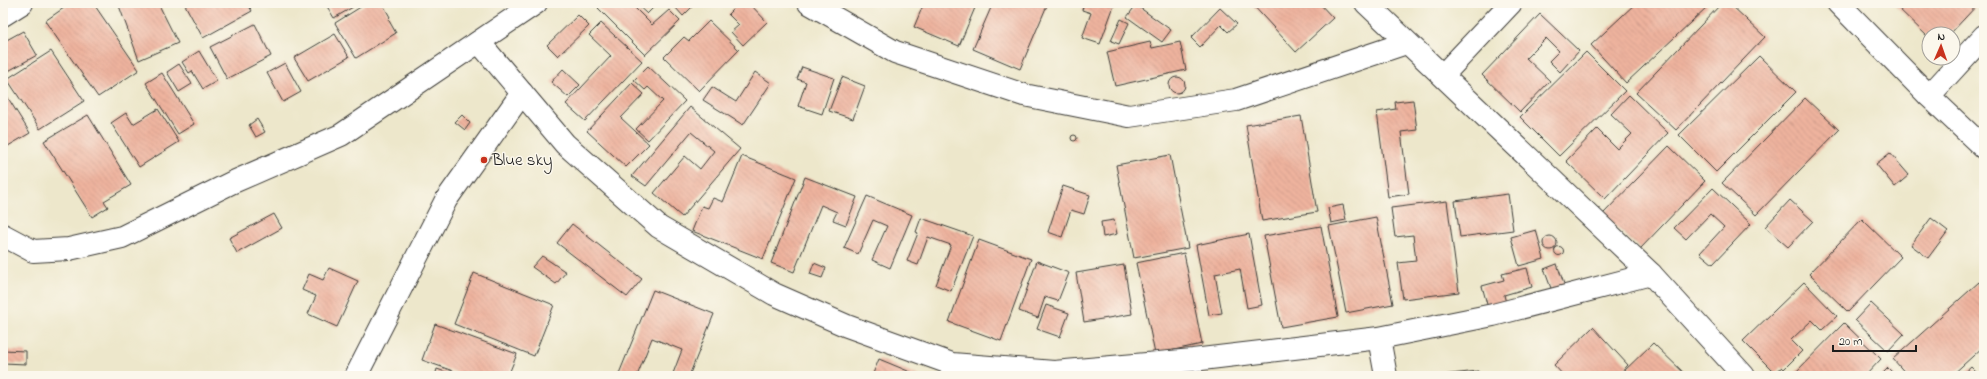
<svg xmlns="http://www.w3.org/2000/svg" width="1987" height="379" viewBox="0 0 1987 379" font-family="'Indie Flower',sans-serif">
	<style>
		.building { fill: url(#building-back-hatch) }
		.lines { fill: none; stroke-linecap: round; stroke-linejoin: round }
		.minor-casing { stroke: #3b3a36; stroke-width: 24 }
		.major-casing { stroke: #3b3a36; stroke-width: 24 }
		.minor { stroke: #fff; stroke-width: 22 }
		.major { stroke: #fff; stroke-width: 22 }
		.poi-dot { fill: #c8321e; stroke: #fbf7ec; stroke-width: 1.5 }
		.labels { text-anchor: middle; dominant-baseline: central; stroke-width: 3; stroke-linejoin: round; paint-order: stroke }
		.poi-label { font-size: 17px; fill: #1c1c1c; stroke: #fbf7ec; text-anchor: start }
	</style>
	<defs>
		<pattern id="building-back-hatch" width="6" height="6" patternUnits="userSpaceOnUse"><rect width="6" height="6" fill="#eeb39e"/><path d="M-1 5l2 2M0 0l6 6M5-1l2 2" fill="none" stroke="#c98"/></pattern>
	</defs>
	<rect width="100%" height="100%" fill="#fbf7ec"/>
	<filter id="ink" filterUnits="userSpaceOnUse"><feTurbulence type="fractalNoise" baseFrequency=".025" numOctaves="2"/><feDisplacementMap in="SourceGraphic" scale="8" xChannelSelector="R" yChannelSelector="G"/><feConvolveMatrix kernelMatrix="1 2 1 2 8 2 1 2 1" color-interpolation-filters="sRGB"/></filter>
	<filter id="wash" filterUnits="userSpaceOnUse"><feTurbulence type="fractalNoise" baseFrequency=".012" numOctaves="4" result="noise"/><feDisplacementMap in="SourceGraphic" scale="16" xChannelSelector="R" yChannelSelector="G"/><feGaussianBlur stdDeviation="0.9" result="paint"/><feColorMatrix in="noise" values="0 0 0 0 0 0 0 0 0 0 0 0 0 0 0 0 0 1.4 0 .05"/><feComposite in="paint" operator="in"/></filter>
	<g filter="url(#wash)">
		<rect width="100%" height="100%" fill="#ede7cb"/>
		<g id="blocks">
			<!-- building -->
			<g class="building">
				<polygon points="71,3 93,3 139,70 98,97 45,21"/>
				<polygon points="118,3 158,3 178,43 139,60"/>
				<polygon points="184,3 247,3 252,11 203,38"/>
				<polygon points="325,3 350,3 353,7 334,18"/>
				<polygon points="367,3 382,3 390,17 388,19 396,33 356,58 335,23"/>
				<polygon points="603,3 630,3 652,25 669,10 680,21 645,55 598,8"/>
				<polygon points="635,3 655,3 656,5 647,14"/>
				<polygon points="679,3 696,3 683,16 675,7"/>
				<polygon points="739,3 749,3 767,22 743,45 731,32 739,25 728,14"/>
				<polygon points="924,3 977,3 959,46 914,27"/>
				<polygon points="993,3 1048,3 1020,69 973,49"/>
				<polygon points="1084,3 1115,3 1100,44 1082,38 1091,13 1082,10"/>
				<polygon points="1251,3 1319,3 1333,18 1296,52"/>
				<polygon points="1636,3 1705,3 1708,6 1626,83 1591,45"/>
				<polygon points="1722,3 1729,3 1765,37 1676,130 1636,93"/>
				<polygon points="1893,3 1979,3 1950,34 1929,34 1929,38"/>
				<polygon points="1136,5 1171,30 1162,42 1127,17"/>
				<polygon points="1220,8 1237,24 1228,32 1221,25 1200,47 1191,38"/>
				<polygon points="1540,14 1579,51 1560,72 1549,61 1559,51 1546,38 1526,58 1550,81 1520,112 1482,75"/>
				<polygon points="578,15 589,26 558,56 547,45"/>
				<polygon points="1121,19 1129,23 1119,44 1111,41"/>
				<polygon points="709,21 739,50 699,91 664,57 684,37 689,41"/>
				<polygon points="601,23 642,61 585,121 566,104 611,56 589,35"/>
				<polygon points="255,24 271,56 227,79 210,47"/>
				<polygon points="23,31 37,55 3,74 3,42"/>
				<polygon points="335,34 349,57 308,81 294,58"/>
				<polygon points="1150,42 1152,48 1180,42 1186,70 1115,86 1107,52"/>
				<polygon points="51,51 84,101 40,129 7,79"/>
				<polygon points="199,51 217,81 203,89 192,71 189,73 182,62"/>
				<polygon points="1586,52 1625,91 1559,156 1520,117"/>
				<polygon points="1759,56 1796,92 1716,172 1679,135"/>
				<polygon points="285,63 301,92 283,102 267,73"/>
				<polygon points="179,64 192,84 179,92 167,72"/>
				<polygon points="648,66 685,101 648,140 636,129 663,101 648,87 645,90 634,80"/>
				<polygon points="802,67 834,78 822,114 798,106 806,82 797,79"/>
				<polygon points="563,69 580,85 568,97 551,82"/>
				<polygon points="755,72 771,83 743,125 703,100 712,87 736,102"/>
				<polygon points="162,73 194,124 178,134 146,83"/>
				<circle cx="1177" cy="85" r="8"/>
				<polygon points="842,77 865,86 853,119 829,111"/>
				<polygon points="632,83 644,94 621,118 649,144 626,167 587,131"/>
				<polygon points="3,90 30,133 3,149 3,129 6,127 3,122"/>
				<polygon points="1629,95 1668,133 1605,199 1566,161 1597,129 1617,149 1632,134 1611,114"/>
				<polygon points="1805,98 1839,130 1756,215 1722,183"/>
				<polygon points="1413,100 1417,130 1401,132 1409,194 1388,197 1377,112 1396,109 1395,102"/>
				<polygon points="690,107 740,149 682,217 654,193 685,156 700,169 714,151 691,132 646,186 632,176"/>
				<polygon points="158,109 179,142 139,167 111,123 126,113 133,124"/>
				<polygon points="88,115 131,185 104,201 108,207 92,217 44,141"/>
				<polygon points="462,115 470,123 465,130 455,122"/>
				<polygon points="1301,116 1317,212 1262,221 1246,125"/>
				<polygon points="257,119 265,132 256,137 249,125"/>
				<circle cx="1074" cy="138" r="3"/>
				<polygon points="1669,146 1705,181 1640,249 1603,214"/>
				<polygon points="1890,153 1909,175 1895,187 1876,164"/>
				<polygon points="1170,155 1188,248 1134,258 1116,165"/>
				<polygon points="742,156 796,178 763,259 692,231 702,206 708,208 713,198 723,202"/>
				<polygon points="805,177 857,197 846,225 833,220 837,212 821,205 794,272 771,263"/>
				<polygon points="1063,186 1090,195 1084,214 1071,210 1062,237 1048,232"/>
				<polygon points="1713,188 1751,224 1713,264 1700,253 1724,227 1710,214 1686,239 1674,228"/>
				<polygon points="1508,194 1513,230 1460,237 1455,201"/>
				<polygon points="867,196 912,215 890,268 872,260 887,226 873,220 858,254 844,248"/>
				<polygon points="1790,200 1813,221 1788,247 1765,227"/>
				<polygon points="1447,201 1459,292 1403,299 1398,263 1416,261 1413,235 1395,237 1391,208"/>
				<polygon points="1343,205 1346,220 1331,223 1328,208"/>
				<polygon points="274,214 282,228 237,253 229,238"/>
				<polygon points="1376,217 1393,304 1346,313 1329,226"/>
				<polygon points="921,218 973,236 951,291 936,285 951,245 928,237 918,265 907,261 918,233 916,232"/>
				<polygon points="1931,218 1948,231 1928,258 1911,245"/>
				<polygon points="1862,219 1901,257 1848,312 1809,274"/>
				<polygon points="1114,220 1117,234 1103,237 1101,222"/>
				<polygon points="572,224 642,279 627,297 557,243"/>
				<polygon points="1321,226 1338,317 1281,327 1264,236"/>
				<polygon points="1536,230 1544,259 1519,266 1511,237"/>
				<polygon points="1249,234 1262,305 1247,308 1240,269 1215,274 1222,313 1209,315 1196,245"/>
				<circle cx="1550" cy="243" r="7"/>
				<polygon points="979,240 1031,259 1001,341 949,322"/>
				<circle cx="1559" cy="251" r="4.5"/>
				<polygon points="1184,253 1202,344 1155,354 1136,263"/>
				<polygon points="542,256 566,272 556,284 532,267"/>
				<polygon points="1037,261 1069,273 1058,301 1045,297 1038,318 1019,311"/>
				<polygon points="814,263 826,268 822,278 810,274"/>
				<polygon points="1557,264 1565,287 1552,291 1544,269"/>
				<polygon points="1124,265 1132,314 1084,322 1076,273"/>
				<polygon points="329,268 358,281 337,327 308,314 316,296 302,290 309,274 323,280"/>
				<polygon points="1527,268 1532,287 1504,295 1506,303 1488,308 1482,286 1504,280 1502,274"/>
				<polygon points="474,273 554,305 534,356 454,324"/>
				<polygon points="1804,282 1837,316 1822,330 1812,320 1791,340 1802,351 1784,369 1782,367 1775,373 1743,341"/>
				<polygon points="1979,282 1984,288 1984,346 1951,376 1908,376 1893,359"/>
				<polygon points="653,290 714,314 689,376 672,376 682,350 652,338 637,376 618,376"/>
				<polygon points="1871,303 1904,334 1888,351 1855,320"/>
				<polygon points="1046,305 1069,313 1060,337 1037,329"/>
				<polygon points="1844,323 1881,359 1865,376 1792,376"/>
				<polygon points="435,324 517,354 508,376 467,376 422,360"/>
				<polygon points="1593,327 1628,365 1618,376 1564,376 1554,365"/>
				<polygon points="1653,343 1687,376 1619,376"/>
				<polygon points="3,350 26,351 26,364 3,363"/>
				<polygon points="879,359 920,376 872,376"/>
				<polygon points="1971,367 1980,376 1961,376"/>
				<polygon points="1888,368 1896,376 1880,376"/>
				<polygon points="437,369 457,376 435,376"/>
				<polygon points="1478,371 1480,376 1442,376 1442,375"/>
			</g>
		</g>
	</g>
	<g filter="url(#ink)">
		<use href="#blocks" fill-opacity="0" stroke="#3b3a36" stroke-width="1"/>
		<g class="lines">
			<!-- minor casing -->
			<g class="minor-casing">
				<g id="minor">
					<polyline points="809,3 895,52 1024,95 1129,116 1236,100 1406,43"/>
					<polyline points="1366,3 1651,274 1744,376"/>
					<polyline points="3,15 22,3"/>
					<polyline points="479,42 565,144 659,227 774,294 847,326 952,364 1054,372 1193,360 1379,338 1493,315 1651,274"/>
					<polyline points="1443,75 1511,3"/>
					<polyline points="1929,96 1984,36"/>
					<polyline points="3,235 33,251 69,249 122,237 231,183 341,135 536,3"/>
					<polyline points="1379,338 1386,376"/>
					<polyline points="356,376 446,200 522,93"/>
				</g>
			</g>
			<!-- major casing -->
			<g class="major-casing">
				<polyline id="major" points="1838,3 1929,96 1984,148"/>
			</g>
			<!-- minor -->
			<use href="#minor" class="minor"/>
			<!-- major -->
			<use href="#major" class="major"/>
		</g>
	</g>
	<!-- markers -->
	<circle class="poi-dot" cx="484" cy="160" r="4"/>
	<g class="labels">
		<!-- poi labels -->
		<g class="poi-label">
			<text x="492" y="160">Blue sky</text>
		</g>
	</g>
	<!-- margin -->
	<rect width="1987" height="379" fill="none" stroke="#fbf7ec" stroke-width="16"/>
	<!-- north arrow -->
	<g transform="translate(1941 46) rotate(2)"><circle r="19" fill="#fbf7ec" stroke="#a29f99"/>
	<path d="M0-3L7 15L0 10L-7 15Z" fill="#c8321e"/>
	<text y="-6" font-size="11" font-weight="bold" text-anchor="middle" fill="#1c1c1c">N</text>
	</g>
	<!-- scale -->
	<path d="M1833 345v6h83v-6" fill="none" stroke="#1c1c1c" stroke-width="2"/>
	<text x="1839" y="345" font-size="12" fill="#1c1c1c" stroke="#fbf7ec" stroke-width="3" paint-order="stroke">20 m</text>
</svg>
